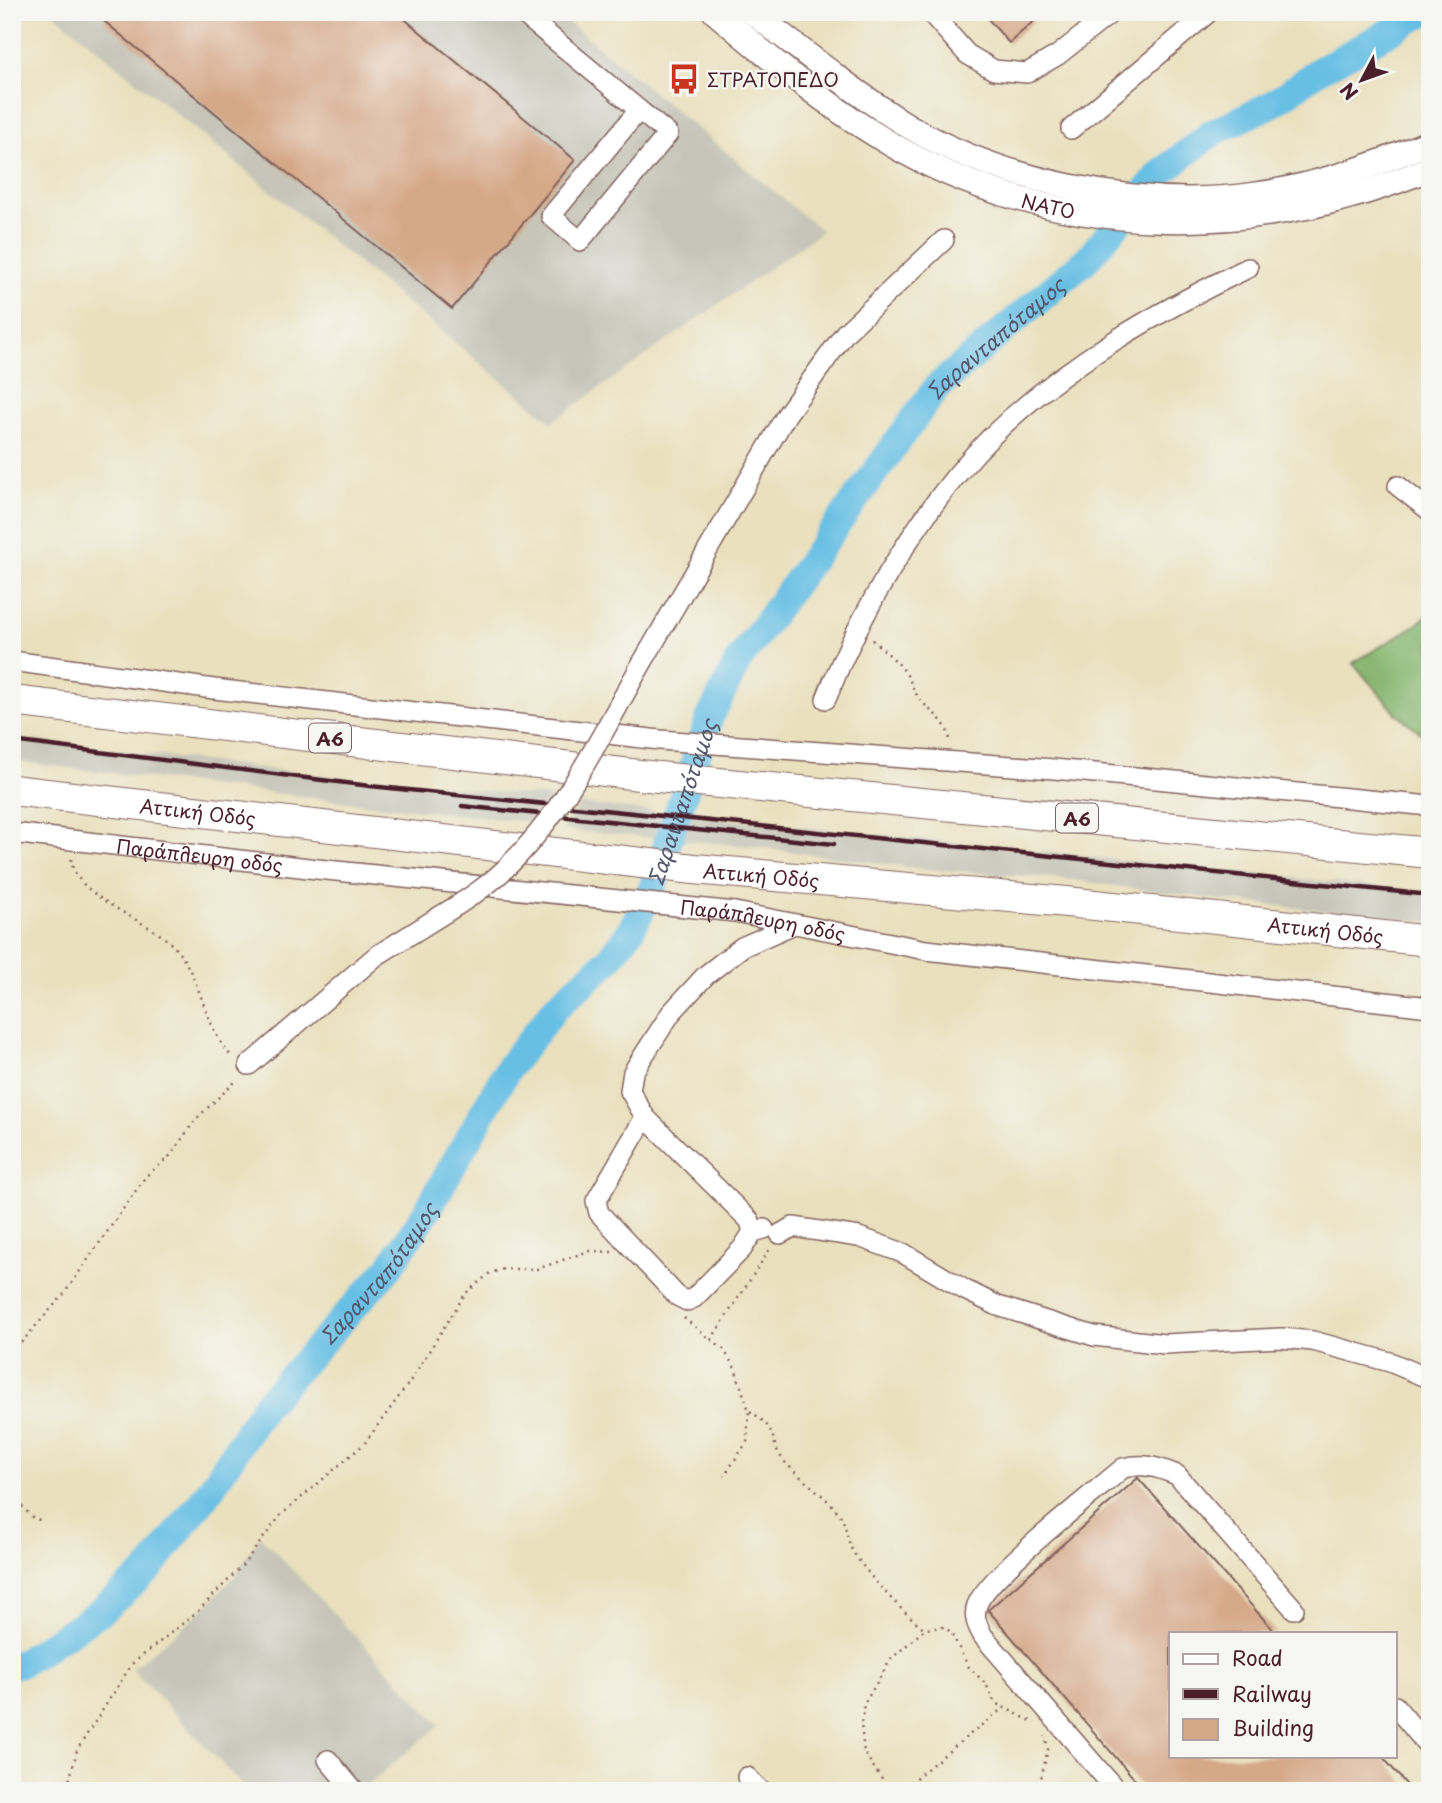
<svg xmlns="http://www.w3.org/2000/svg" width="1442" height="1803" viewBox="0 0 1442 1803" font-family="'Playpen Sans',sans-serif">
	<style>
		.industrial { fill: #c6c5b8 }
		.forest { fill: #86b670; stroke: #686a4e; stroke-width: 2 }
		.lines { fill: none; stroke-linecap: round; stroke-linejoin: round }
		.river { stroke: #67bfe4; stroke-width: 28 }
		.building { fill: #d5a888 }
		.minor-casing { stroke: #82635e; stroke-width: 22 }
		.major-casing { stroke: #82635e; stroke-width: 27 }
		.highway-casing { stroke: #82635e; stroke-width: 32 }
		.path { stroke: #82635e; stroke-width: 2.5; stroke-dasharray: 2 5; stroke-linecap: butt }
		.minor { stroke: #fff; stroke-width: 19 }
		.major { stroke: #fff; stroke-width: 24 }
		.highway { stroke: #fff; stroke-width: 30 }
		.rail { stroke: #4a1f2b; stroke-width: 4.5 }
		.minor-bridge-casing { stroke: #82635e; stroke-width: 22; stroke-linecap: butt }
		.minor-bridge { stroke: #fff; stroke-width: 19 }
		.labels { text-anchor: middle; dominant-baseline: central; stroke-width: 5; stroke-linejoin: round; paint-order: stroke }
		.shield { fill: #f6f6f2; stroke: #7e6067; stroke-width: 2 }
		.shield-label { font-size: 18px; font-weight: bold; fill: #4a1f2b }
		.poi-label { font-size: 19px; fill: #4a1f2b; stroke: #f6f6f2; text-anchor: start }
		.street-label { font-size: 19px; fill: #4a1f2b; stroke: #f6f6f2 }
		.water-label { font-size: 21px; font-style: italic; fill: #54576c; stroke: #f6f6f2 }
	</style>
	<rect width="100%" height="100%" fill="#f6f6f2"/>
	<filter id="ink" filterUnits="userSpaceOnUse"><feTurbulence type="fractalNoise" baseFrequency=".0143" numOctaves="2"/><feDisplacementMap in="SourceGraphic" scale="14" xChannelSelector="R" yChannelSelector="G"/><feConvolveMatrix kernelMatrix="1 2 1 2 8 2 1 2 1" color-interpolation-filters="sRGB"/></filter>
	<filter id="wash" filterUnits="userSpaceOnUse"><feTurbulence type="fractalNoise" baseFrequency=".00686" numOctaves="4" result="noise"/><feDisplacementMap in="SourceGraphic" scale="28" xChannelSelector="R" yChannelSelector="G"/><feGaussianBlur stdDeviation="1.57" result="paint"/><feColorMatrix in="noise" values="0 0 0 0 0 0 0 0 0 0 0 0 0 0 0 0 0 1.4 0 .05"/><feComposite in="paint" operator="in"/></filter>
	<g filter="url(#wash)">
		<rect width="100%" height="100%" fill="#eae0bd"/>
		<!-- industrial -->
		<g class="industrial">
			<polygon points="52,12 556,12 822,231 552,422"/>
			<polygon points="12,738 347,778 551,797 533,822 373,805 12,761"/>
			<polygon points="580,804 1430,892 1430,922 1221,900 1065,879 916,868 749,846 563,830"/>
			<polygon points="260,1536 440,1725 360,1791 248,1791 132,1669 196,1616 235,1576"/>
		</g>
		<!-- forest -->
		<polygon class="forest" points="1430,613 1430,740 1397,714 1353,663 1416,625"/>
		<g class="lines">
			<!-- river -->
			<path class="river" id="s1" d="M12,1665L22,1663L100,1612L149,1570L210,1490L264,1406L389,1268L427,1211L509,1067L556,1007L608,961L631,930L652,889L709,719L739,660L937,387L1087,259L1163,171L1212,133L1274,103L1318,71L1425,12"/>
		</g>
		<g id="blocks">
			<!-- building -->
			<g class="building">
				<polygon points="111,12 396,12 575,160 452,309 104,21"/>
				<polygon points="982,12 1044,12 1009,43"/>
				<polygon points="1138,1478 1276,1633 1171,1633 1171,1756 1382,1756 1412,1791 1145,1791 988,1610"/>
			</g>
		</g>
	</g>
	<g filter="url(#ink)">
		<use href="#blocks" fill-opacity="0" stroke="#82635e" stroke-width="2"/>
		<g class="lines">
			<!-- minor casing -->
			<g class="minor-casing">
				<g id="minor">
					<polyline points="521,12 668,134 580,241 551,216 639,110"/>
					<polyline points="930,12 967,54 994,70 1027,73 1058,55 1112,12"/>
					<polyline points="1071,129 1209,12"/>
					<polyline points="1398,486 1430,511"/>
					<polyline points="12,661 214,689 660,740 1054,769 1430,806"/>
					<polyline points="638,670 787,414 845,333 944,240"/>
					<path d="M826,699C861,610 924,504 992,436C1065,364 1157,312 1248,268"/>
					<path id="s2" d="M12,833L317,869L735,912L926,950L1430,1007"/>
					<polyline points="249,1065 376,956 421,928"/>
					<polyline points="645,1117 596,1201 599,1213 677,1296 687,1301 694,1298 742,1249 753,1232 764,1229"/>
					<polyline points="753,1232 750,1221 645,1117 630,1091 633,1072 671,1013 706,975 742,947 792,925"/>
					<polyline points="780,1234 793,1227 859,1237 903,1253 965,1290 998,1306 1094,1336 1165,1344 1281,1338 1313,1341 1390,1362 1430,1379"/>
					<polyline points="1395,1706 1430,1748"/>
					<polyline points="328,1760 354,1791"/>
					<polyline points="747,1777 761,1791"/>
					<path d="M1117,1791L983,1636C977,1625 973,1617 977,1605C987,1576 1094,1493 1123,1468C1145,1463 1157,1467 1177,1475L1294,1609"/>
				</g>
			</g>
			<!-- major casing -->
			<g class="major-casing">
				<g id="major">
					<path id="s3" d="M715,12C769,58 823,103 884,140C1049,240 1256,243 1430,168"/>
					<path d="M752,12C800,49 847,87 897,119C994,181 1139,211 1253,195C1314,187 1373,166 1430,142"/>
				</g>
			</g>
			<!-- highway casing -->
			<g class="highway-casing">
				<g id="highway">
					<polyline points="12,701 648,776 1430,853"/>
					<path id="s4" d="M12,790L694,869L1067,902L1430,941"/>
				</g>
			</g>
			<!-- path -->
			<g class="path">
				<path d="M872,640C885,651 898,661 907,675C911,682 913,689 917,695C931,716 946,715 951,744"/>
				<path d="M71,859C73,895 142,918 167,940C203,971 201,1024 232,1057"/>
				<polyline points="684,1318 724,1350 735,1368 749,1411 747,1442 724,1476"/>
				<polyline points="711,1340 770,1249"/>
				<polyline points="12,1353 64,1294 146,1176 171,1155 195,1120 238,1079"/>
				<path d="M750,1411C783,1433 766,1440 785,1462C802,1481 825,1494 840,1515C847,1526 846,1538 852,1550C867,1575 902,1612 925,1629"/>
				<polyline points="12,1496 32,1517 42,1521"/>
				<polyline points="61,1791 70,1778 77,1750 132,1664 198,1611 242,1566 281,1515 364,1444 409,1383 465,1294 490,1273 504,1269 537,1269 589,1251 612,1252"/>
				<polyline points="890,1791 864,1753 861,1724 864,1704 891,1659 925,1629 944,1627 951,1632 968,1666 986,1684 995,1703 1035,1723"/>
				<polyline points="899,1791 1003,1708"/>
				<polyline points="1038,1791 1048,1749 1045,1736"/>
			</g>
			<!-- minor -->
			<use href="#minor" class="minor"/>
			<!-- major -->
			<use href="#major" class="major"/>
			<!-- highway -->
			<use href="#highway" class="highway"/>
			<!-- rail -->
			<g class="rail">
				<polyline points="12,741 370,786 1430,895"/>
				<polyline points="462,806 834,844"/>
			</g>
			<!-- minor-bridge casing -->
			<g class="minor-bridge-casing">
				<path id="minor-bridge" d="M421,928C449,910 480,893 504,870C563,814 599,740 638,670"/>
			</g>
			<!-- minor-bridge -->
			<use href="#minor-bridge" class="minor-bridge"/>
		</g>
	</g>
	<!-- icons -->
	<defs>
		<g id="bus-bare" transform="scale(2.415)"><path d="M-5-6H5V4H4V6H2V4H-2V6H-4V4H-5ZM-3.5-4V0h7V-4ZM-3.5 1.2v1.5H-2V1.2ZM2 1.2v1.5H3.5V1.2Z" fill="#c8321e" stroke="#f6f6f2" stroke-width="2.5" paint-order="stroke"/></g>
	</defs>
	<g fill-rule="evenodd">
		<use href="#bus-bare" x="684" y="79"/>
	</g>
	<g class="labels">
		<!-- shield labels -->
		<g class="shield">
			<rect x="309" y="723.5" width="42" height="29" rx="5"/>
			<rect x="1056" y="803.5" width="42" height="29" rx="5"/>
		</g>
		<g class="shield-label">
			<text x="330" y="738">Α6</text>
			<text x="1077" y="818">Α6</text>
		</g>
		<!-- poi labels -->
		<g class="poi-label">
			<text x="707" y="79">ΣΤΡΑΤΟΠΕΔΟ</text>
		</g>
		<!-- street labels -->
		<g class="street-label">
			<text stroke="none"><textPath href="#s3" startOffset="390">ΝΑΤΟ</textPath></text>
			<text stroke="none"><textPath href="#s4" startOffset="187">Αττική Οδός</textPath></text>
			<text stroke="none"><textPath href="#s2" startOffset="189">Παράπλευρη οδός</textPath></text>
			<text stroke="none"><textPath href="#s4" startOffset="754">Αττική Οδός</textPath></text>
			<text stroke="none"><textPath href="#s2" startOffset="756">Παράπλευρη οδός</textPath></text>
			<text stroke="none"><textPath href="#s4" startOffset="1321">Αττική Οδός</textPath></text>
		</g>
		<!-- water labels -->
		<g class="water-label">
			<text stroke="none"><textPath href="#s1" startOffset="1678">Σαρανταπόταμος</textPath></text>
			<text stroke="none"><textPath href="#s1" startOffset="1111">Σαρανταπόταμος</textPath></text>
			<text stroke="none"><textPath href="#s1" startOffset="544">Σαρανταπόταμος</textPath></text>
		</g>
	</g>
	<!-- margin -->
	<rect width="1442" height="1803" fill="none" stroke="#f6f6f2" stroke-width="42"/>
	<!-- legend -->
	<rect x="1169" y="1632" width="228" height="126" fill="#f6f6f2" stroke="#b1a0a2" stroke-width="2"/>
	<rect x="1183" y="1654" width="35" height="10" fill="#ffffff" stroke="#b1a0a2" stroke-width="2"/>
	<text x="1232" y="1666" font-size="21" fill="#4a1f2b">Road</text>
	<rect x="1183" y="1689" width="35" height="10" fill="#4a1f2b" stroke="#b1a0a2" stroke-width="2"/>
	<text x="1232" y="1702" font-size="21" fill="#4a1f2b">Railway</text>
	<rect x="1183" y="1719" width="35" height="21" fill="#d5a888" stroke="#b1a0a2" stroke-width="2"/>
	<text x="1232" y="1736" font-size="21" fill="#4a1f2b">Building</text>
	<!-- north arrow -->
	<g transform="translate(1362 80) rotate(229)" stroke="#f6f6f2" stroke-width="5" paint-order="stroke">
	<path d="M0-5L12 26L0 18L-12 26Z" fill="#4a1f2b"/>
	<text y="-10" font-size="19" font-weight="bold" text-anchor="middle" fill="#4a1f2b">N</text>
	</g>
</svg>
